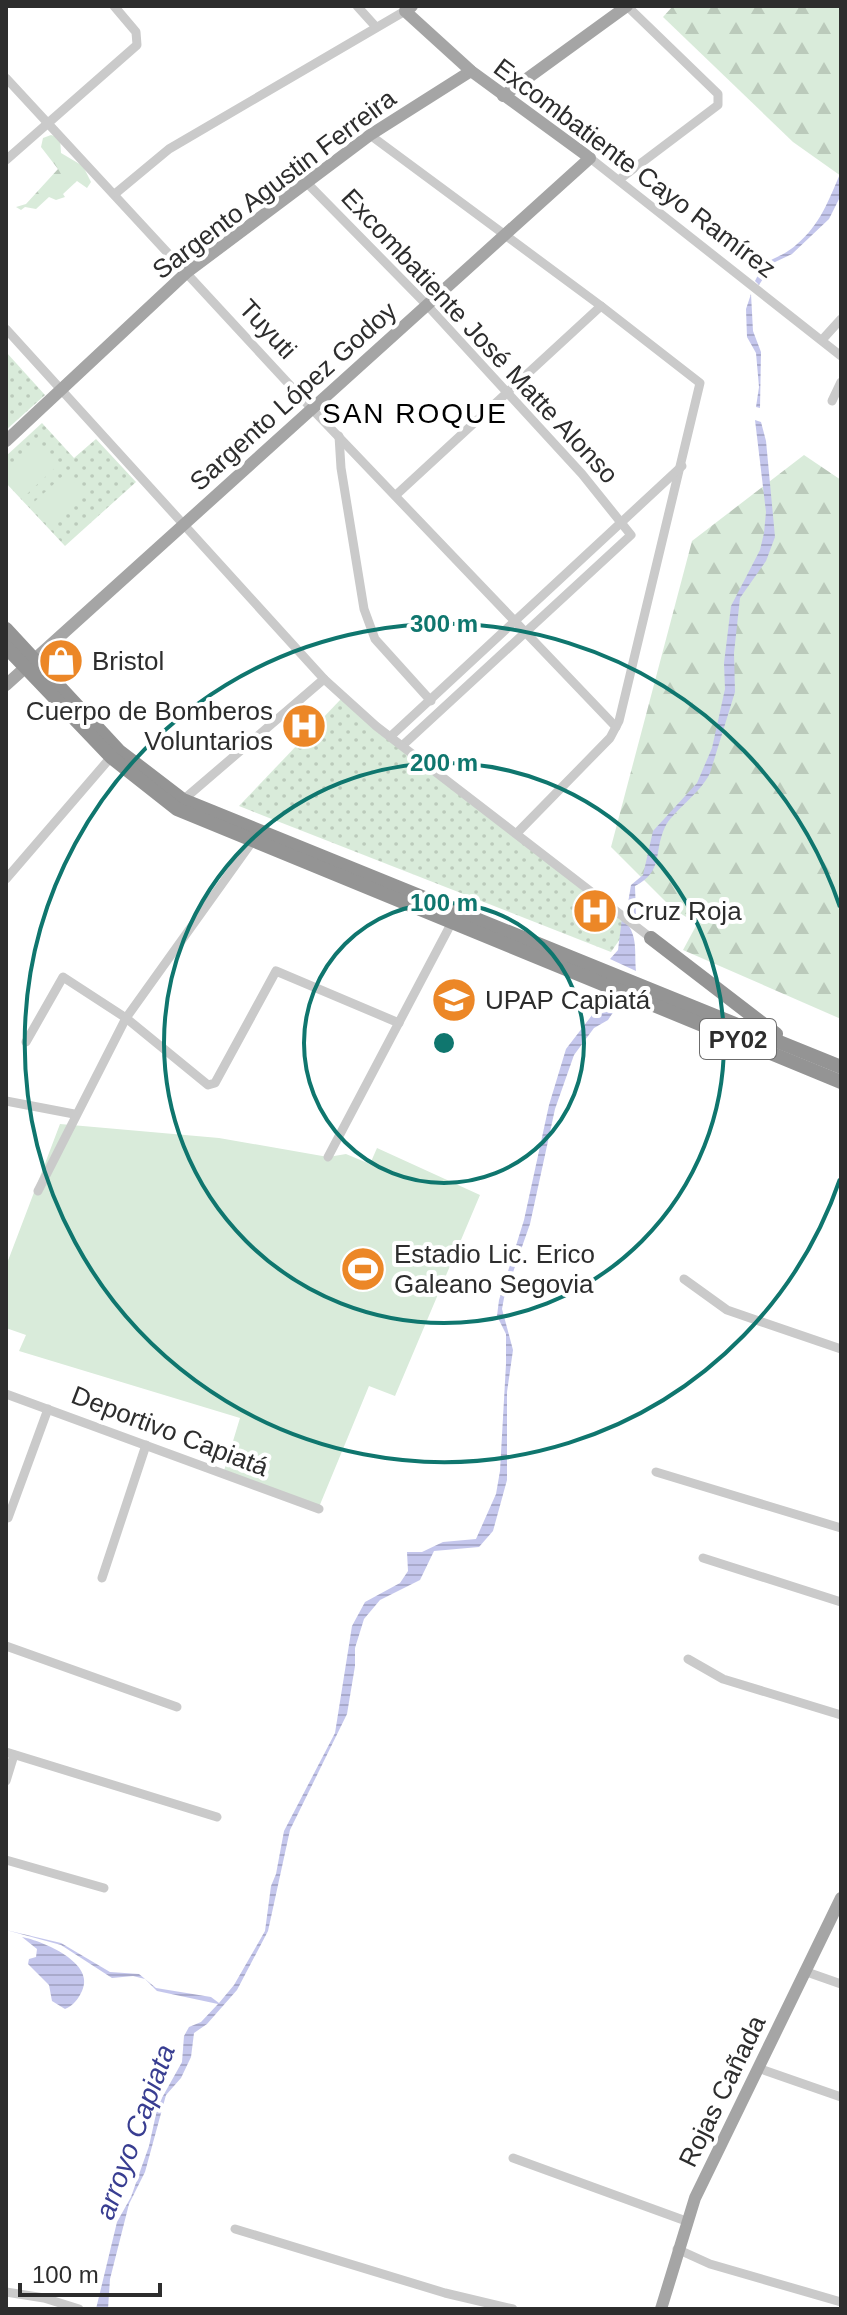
<svg xmlns="http://www.w3.org/2000/svg" width="847" height="2315" viewBox="0 0 847 2315" font-family="Arial,sans-serif">
	<style>
		.green { fill: url(#green-dots) }
		.forest { fill: url(#forest-firs) }
		.pitch { fill: #d9ebda }
		.water { fill: url(#water-rules) }
		.lines { fill: none; stroke-linecap: round; stroke-linejoin: round }
		.minor { stroke: #cacaca; stroke-width: 9 }
		.major { stroke: #a5a5a5; stroke-width: 12 }
		.highway { stroke: #949494; stroke-width: 14 }
		.ring { fill: none; stroke: #0f766e; stroke-width: 4 }
		.labels { text-anchor: middle; dominant-baseline: central; stroke-width: 8; stroke-linejoin: round; paint-order: stroke }
		.shield { fill: #fff; stroke: #6c6c6c; stroke-width: 2 }
		.shield-label { font-size: 24px; font-weight: bold; fill: #2d2d2d }
		.street-label { font-size: 26px; fill: #2d2d2d; stroke: #fff }
		.poi-label { font-size: 26px; fill: #2d2d2d; stroke: #fff; text-anchor: start }
		.neighbourhood-label { font-size: 28px; letter-spacing: 2px; fill: #000; stroke: #fff }
		.water-label { font-size: 28px; font-style: italic; fill: #383d91; stroke: #fff }
		.centre { fill: #0f766e; stroke: #fff; stroke-width: 4 }
		.ring-label { font-size: 24px; text-anchor: middle; font-weight: bold; fill: #0f766e; stroke: #fff; stroke-width: 8; stroke-linejoin: round; paint-order: stroke }
	</style>
	<defs>
		<pattern id="green-dots" width="8" height="8" patternUnits="userSpaceOnUse" patternTransform="scale(2)"><rect width="8" height="8" fill="#d9ebda"/><path d="M2 2h.1M6 6h.1" fill="none" stroke="#bbcabb" stroke-width="1.8" stroke-linecap="round"/></pattern>
		<pattern id="forest-firs" width="22" height="20" patternUnits="userSpaceOnUse" patternTransform="scale(2)"><rect width="22" height="20" fill="#d9ebda"/><path d="M5 1l3.5 6h-7zM16 11l3.5 6h-7z" fill="#bbcabb"/></pattern>
		<pattern id="water-rules" width="6" height="5" patternUnits="userSpaceOnUse" patternTransform="scale(2)"><rect width="6" height="5" fill="#c4c6ec"/><path d="M0 2.5h6" fill="none" stroke="#a9aacb"/></pattern>
	</defs>
	<rect width="100%" height="100%" fill="#fff"/>
	<!-- green -->
	<g class="green">
		<polygon points="6,352 45,395 6,430"/>
		<polygon points="42,423 74,458 96,439 136,482 65,546 6,483 6,456"/>
		<polygon points="341,699 629,926 611,952 239,806"/>
	</g>
	<!-- forest -->
	<g class="forest">
		<polygon points="673,6 841,6 841,176 793,142 663,17"/>
		<polygon points="51,135 60,138 61,153 83,166 91,182 87,188 77,181 63,194 65,197 56,200 49,197 36,209 25,207 21,210 16,207 26,204 58,169 41,147 43,138"/>
		<polygon points="804,455 841,480 841,1019 683,950 697,924 672,908 611,847 692,541"/>
	</g>
	<!-- pitch -->
	<g class="pitch">
		<polygon points="39,445 58,465 25,496 6,476"/>
		<polygon points="66,473 84,493 52,523 33,503"/>
		<polygon points="60,1124 219,1138 328,1157 346,1154 370,1164 377,1148 480,1195 395,1396 369,1386 319,1507 223,1474 240,1418 19,1351 26,1335 6,1328 6,1266"/>
	</g>
	<!-- water -->
	<g class="water">
		<path d="M841,172V195L829,219L792,254L773,263L759,285L755,281C770,252 775,263 796,245C821,224 828,201 841,172Z"/>
		<polygon points="751,294 753,331 761,352 760,408 756,407 759,387 756,353 747,337 746,309"/>
		<path d="M755,420L761,422L766,441L775,537L766,561L740,598L734,653L735,692L710,773C700,794 672,812 665,827C653,853 664,871 635,886L636,916L627,909L631,885L643,875L653,831L697,783L712,748L725,689L724,663L731,606L760,550L764,533L766,512Z"/>
		<path d="M622,918C639,934 634,950 636,971L610,959L618,950Z"/>
		<polygon points="596,1000 616,1008 608,1020 594,1028 574,1055 555,1109 530,1224 504,1298 502,1309 513,1350 507,1392 507,1480 493,1531 479,1547 434,1551 420,1580 380,1600 364,1619 355,1648 355,1666 347,1714 290,1830 268,1931 237,1990 207,2024 194,2033 191,2057 181,2078 166,2095 145,2172 129,2204 110,2279 108,2309 96,2309 117,2222 131,2197 149,2146 158,2105 182,2062 184,2036 189,2027 201,2022 218,2004 157,1991 145,1979 133,1976 112,1978 61,1945 6,1930 61,1943 110,1972 139,1974 156,1988 211,1997 219,2003 234,1985 265,1931 271,1886 276,1874 284,1831 335,1733 352,1626 365,1602 400,1583 408,1571 407,1552 422,1552 443,1542 476,1539 496,1494 500,1471 506,1364 506,1334 497,1316 499,1300 524,1220 549,1105 566,1049 596,1010"/>
		<path d="M22,1937C43,1941 96,1963 82,1991C78,1999 74,2005 65,2009L52,2001L49,1985L28,1964L29,1959L36,1957L37,1949Z"/>
	</g>
	<g class="lines">
		<!-- minor -->
		<g class="minor">
			<polyline points="357,6 376,27"/>
			<polyline points="6,78 312,409 616,727"/>
			<polyline points="370,135 601,306 700,383 619,721 610,738 517,833"/>
			<polyline points="590,158 841,356"/>
			<polyline points="6,160 137,45 136,32 114,6"/>
			<polyline points="620,179 718,105 718,94 627,6"/>
			<polyline points="306,182 426,304 582,474 631,535 403,745"/>
			<polyline points="116,193 169,149 405,11"/>
			<polyline points="6,329 324,679 376,726 651,938"/>
			<polyline points="822,340 841,319"/>
			<polyline points="832,401 841,382"/>
			<polyline points="339,436 341,468 364,609 375,639 431,701"/>
			<polyline points="396,495 601,306"/>
			<polyline points="391,736 682,466"/>
			<polyline points="183,800 324,679"/>
			<polyline points="6,879 111,757"/>
			<polyline points="26,1042 63,977 126,1018 208,1085 215,1083 276,971 399,1023"/>
			<polyline points="6,1101 74,1114"/>
			<polyline points="328,1157 452,922"/>
			<polyline points="38,1191 126,1018 252,842"/>
			<polyline points="684,1279 727,1310 841,1349"/>
			<polyline points="6,1394 319,1509"/>
			<polyline points="656,1472 841,1528"/>
			<polyline points="8,1518 48,1409"/>
			<polyline points="703,1558 841,1602"/>
			<polyline points="102,1578 146,1445"/>
			<polyline points="6,1646 177,1707"/>
			<polyline points="688,1659 723,1679 841,1715"/>
			<polyline points="6,1752 217,1817"/>
			<polyline points="6,1781 14,1755"/>
			<polyline points="6,1860 104,1888"/>
			<polyline points="804,1971 841,1984"/>
			<polyline points="758,2068 841,2097"/>
			<polyline points="513,2158 686,2221"/>
			<polyline points="235,2229 445,2293 513,2309"/>
			<polyline points="677,2249 710,2264 841,2302"/>
			<polyline points="6,2292 44,2298 79,2309"/>
		</g>
		<!-- major -->
		<g class="major">
			<polyline points="503,96 627,6"/>
			<polyline points="6,441 186,273 370,135 471,71"/>
			<polyline points="6,685 590,158 471,71 405,11 412,6"/>
			<polyline points="661,2309 695,2198 841,1898"/>
		</g>
		<!-- highway -->
		<g class="highway">
			<polyline points="6,629 119,751 183,800 841,1067"/>
			<polyline points="6,647 111,757 177,809 841,1082"/>
			<polyline points="651,938 776,1034"/>
		</g>
	</g>
	<!-- distance rings -->
	<g class="ring">
		<circle cx="444" cy="1043" r="140"/>
		<circle cx="444" cy="1043" r="280"/>
		<path d="M840 1179A419 419 0 1 1 840 907"/>
	</g>
	<!-- icons -->
	<defs>
		<g id="shop-disc" transform="scale(2.3)"><circle r="9.5" fill="#ec8727" stroke="#fff"/><path d="M-5-2.5h2.3a2.7 3.5 0 0 1 5.4 0H5L5.5 6h-11ZM-1.5-2.5h3a1.5 2.3 0 0 0-3 0Z" fill="#fff"/></g>
		<g id="hospital-disc" transform="scale(2.3)"><circle r="9.5" fill="#ec8727" stroke="#fff"/><path d="M-5-5h3v3.5h4V-5h3V5h-3V1.5h-4V5h-3Z" fill="#fff"/></g>
		<g id="university-disc" transform="scale(2.3)"><circle r="9.5" fill="#ec8727" stroke="#fff"/><path d="M0-5L7-2L0 1L-7-2ZM-4 1L0 2.5L4 1V4Q0 6-4 4Z" fill="#fff"/></g>
		<g id="stadium-disc" transform="scale(2.3)"><circle r="9.5" fill="#ec8727" stroke="#fff"/><path d="M0-5a6.5 5 0 1 0 0 10a6.5 5 0 1 0 0-10ZM-3.5-1.8h7v3.6h-7Z" fill="#fff"/></g>
	</defs>
	<g fill-rule="evenodd">
		<use href="#shop-disc" x="61" y="661"/>
		<use href="#hospital-disc" x="304" y="726"/>
		<use href="#hospital-disc" x="595" y="911"/>
		<use href="#university-disc" x="454" y="1000"/>
		<use href="#stadium-disc" x="363" y="1269"/>
	</g>
	<g class="labels">
		<!-- shield labels -->
		<rect class="shield" x="700" y="1019" width="76" height="40" rx="6"/>
		<g class="shield-label">
			<text x="738" y="1039">PY02</text>
		</g>
		<!-- street labels -->
		<g class="street-label">
			<text transform="translate(635 168) rotate(37)">Excombatiente Cayo Ramírez</text>
			<text transform="translate(274 184) rotate(-37)">Sargento Agustin Ferreira</text>
			<text transform="translate(268 329) rotate(47)">Tuyuti</text>
			<text transform="translate(480 336) rotate(47)">Excombatiente José Matte Alonso</text>
			<text transform="translate(293 396) rotate(-42)">Sargento López Godoy</text>
			<text transform="translate(170 1431) rotate(21)">Deportivo Capiatá</text>
			<text transform="translate(722 2091) rotate(-64)">Rojas Cañada</text>
		</g>
		<!-- poi labels -->
		<g class="poi-label">
			<text x="92" y="661">Bristol</text>
			<text x="273" y="711" text-anchor="end">Cuerpo de Bomberos<tspan x="273" dy="30">Voluntarios</tspan></text>
			<text x="626" y="911">Cruz Roja</text>
			<text x="485" y="1000">UPAP Capiatá</text>
			<text x="394" y="1254">Estadio Lic. Erico<tspan x="394" dy="30">Galeano Segovia</tspan></text>
		</g>
		<!-- neighbourhood labels -->
		<g class="neighbourhood-label">
			<text x="415" y="413">SAN ROQUE</text>
		</g>
		<!-- water labels -->
		<g class="water-label">
			<text transform="translate(135 2132) rotate(-70)">arroyo Capiata</text>
		</g>
	</g>
	<circle cx="444" cy="1043" r="12" class="centre"/>
	<g class="ring-label">
		<text x="444" y="632">300 m</text>
		<text x="444" y="771">200 m</text>
		<text x="444" y="911">100 m</text>
	</g>
	<!-- border -->
	<rect width="847" height="2315" fill="none" stroke="#2d2d2d" stroke-width="16"/>
	<!-- scale -->
	<path d="M20 2283v12h140v-12" fill="none" stroke="#2d2d2d" stroke-width="4"/>
	<text x="32" y="2283" font-size="24" fill="#2d2d2d" stroke="#ffffff" stroke-width="6" paint-order="stroke">100 m</text>
</svg>
